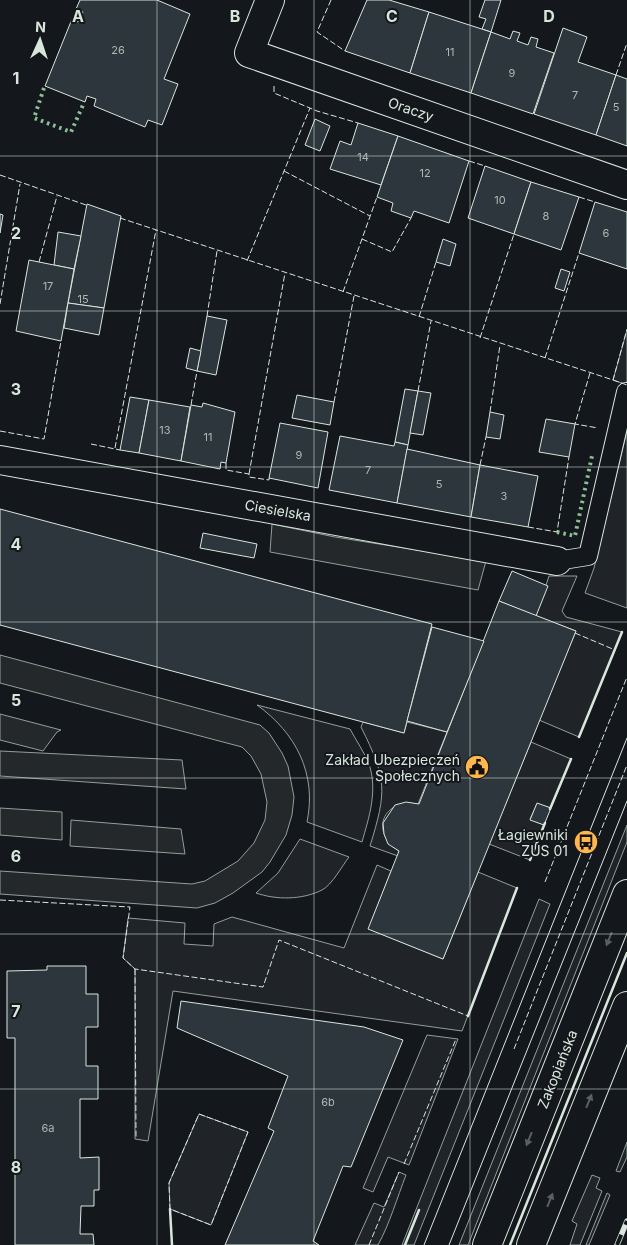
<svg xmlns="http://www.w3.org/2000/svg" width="627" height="1245" viewBox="0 0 627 1245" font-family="Inter,sans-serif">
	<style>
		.green { fill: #202428; stroke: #939e99 }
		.parking { fill: #24282b; stroke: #939e99 }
		.building { fill: #2c363c; stroke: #d8e6dc }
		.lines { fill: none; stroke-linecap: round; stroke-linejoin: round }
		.lane-casing { stroke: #d8e6dc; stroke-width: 20 }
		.street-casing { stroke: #d8e6dc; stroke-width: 30 }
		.primary-casing { stroke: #d8e6dc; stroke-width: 30 }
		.lane { stroke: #14181c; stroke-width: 18 }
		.street { stroke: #14181c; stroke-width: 28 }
		.primary { stroke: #14181c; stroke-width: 28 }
		.tram { stroke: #d8e6dc; stroke-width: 1 }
		.rail-casing { stroke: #d8e6dc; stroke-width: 5.5 }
		.rail { stroke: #14181c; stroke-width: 4; stroke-dasharray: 11; stroke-linecap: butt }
		.hedge { stroke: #8ac095; stroke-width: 4; stroke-dasharray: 2.5 4; stroke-linecap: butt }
		.fence { stroke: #d8e6dc; stroke-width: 1; stroke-dasharray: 6 2.5; stroke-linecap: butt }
		.wall { stroke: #d8e6dc; stroke-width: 2.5 }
		.oneway { fill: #59605f }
		.grid { fill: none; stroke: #d8e6dc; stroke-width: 1; stroke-opacity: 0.55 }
		.labels { text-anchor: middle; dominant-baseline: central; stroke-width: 4; stroke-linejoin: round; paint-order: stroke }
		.number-label { font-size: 11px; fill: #adbab4 }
		.street-label { font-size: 14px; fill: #d8e6dc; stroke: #14181c }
		.poi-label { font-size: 14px; fill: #d8e6dc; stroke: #14181c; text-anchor: end }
		.grid-label { font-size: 16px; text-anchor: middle; font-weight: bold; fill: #d8e6dc; stroke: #14181c; stroke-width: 4; stroke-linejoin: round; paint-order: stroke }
	</style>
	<rect width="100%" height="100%" fill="#14181c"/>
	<!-- green -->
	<g class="green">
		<polygon points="627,330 627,385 613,380"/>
		<polygon points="627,431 627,608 585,593 594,568"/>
		<polygon points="549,576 577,576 562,611 566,617 622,632 579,737 539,720 576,631 536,616"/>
		<path d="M257,705L350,729C356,740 364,752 369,764C378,791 369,817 362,842L307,822C317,774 296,733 257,705Z"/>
		<path d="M363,722L404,733L407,722L447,732L418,804C383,798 369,832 399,851L398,856L370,846C387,791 387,779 361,727Z"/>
		<polygon points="531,742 571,759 551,808 537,804 530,819 544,825 530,860 489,844"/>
		<polygon points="627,825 627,842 468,1245 459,1245"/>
		<path d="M300,839L349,857C342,866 332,885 322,890C302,900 276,900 256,893L278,873Z"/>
		<polygon points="377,865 391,871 369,929 443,959 478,872 517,888 462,1031 173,991 148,1141 135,1139 135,969 123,958 128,918 185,923 184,944 213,946 214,924 232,917 344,948"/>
		<polygon points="539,899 550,904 414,1245 402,1245"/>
		<polygon points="427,1035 458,1039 409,1165 388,1157 373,1192 363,1188"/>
		<polygon points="199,1114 248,1132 211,1225 170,1209 169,1183"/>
		<polygon points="627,1142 627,1157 620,1172 616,1171"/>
		<path d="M399,1172L406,1175C397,1198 390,1223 378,1245H355L374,1203L384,1207Z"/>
		<polygon points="592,1175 600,1178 596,1188 602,1191 580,1245 570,1245 577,1224 572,1221"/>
		<polygon points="607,1193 610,1195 589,1245 586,1245"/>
	</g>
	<!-- parking -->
	<g class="parking">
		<polygon points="272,524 335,537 486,561 478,590 270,552"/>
		<polygon points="0,655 260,725 269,733 282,753 288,766 294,797 292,815 286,835 270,862 262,872 233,893 215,903 197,908 0,894 0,871 192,884 205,881 238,861 254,843 265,820 267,802 261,774 251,756 242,747 0,683"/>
		<polygon points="0,714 61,730 57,732 43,751 0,740"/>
		<polygon points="0,751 182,760 186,789 0,776"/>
		<polygon points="0,808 62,812 62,840 0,835"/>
		<polygon points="71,820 181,829 185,854 70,846"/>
	</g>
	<!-- building -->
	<g class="building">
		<polygon points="80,0 157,0 190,14 164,79 178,84 162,125 148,120 145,127 94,106 96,99 87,96 85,102 45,86 72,19 78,22 83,12 76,9"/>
		<polygon points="367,0 389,0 429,12 410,73 345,51"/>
		<polygon points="485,0 501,0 491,32 482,29 486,19 479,17"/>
		<polygon points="429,12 491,32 471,93 410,73"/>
		<polygon points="563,28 587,37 578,62 616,75 596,135 534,114"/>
		<polygon points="513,31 520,33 517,41 528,45 531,37 538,39 536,47 554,53 533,114 471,93 491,32 510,39"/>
		<polygon points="616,75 627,79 627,146 596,135"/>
		<polygon points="315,119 330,126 320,151 305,145"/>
		<polygon points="358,123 398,136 381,185 330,169 340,141 351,145"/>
		<polygon points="398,136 469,161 449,223 414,211 411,218 391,211 393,203 377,197"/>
		<polygon points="485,166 531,182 514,234 468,218"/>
		<polygon points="531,182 579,197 561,250 514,234"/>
		<polygon points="595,202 627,212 627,269 579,253"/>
		<polygon points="87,204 121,216 104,308 68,303"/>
		<polygon points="0,214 3,215 0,233"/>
		<polygon points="58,232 81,236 74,269 54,265"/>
		<polygon points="443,239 456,244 450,266 436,262"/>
		<polygon points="29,260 74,269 61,341 16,331"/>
		<polygon points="561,269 570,272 564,291 555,288"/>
		<polygon points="68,303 104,308 99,335 64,328"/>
		<polygon points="207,316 227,320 216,375 197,371"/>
		<polygon points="190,348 201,351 197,371 186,368"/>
		<polygon points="405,389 418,391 408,445 395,442"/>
		<polygon points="418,391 431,393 423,435 410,433"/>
		<polygon points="297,395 334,402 330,425 292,418"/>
		<polygon points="130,397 149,400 139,453 120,450"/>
		<polygon points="149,400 190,407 181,461 139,453"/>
		<polygon points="203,403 235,412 226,463 221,462 220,469 181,461 191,405 202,407"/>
		<polygon points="490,412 504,415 500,439 486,437"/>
		<polygon points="546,419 575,424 569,457 539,452"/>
		<polygon points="280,423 328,432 318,488 269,478"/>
		<polygon points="340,436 394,446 395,442 408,445 397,503 329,490"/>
		<polygon points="407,449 480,465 471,517 397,503"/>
		<polygon points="480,465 538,476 528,527 471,517"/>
		<polygon points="0,509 432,624 404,733 0,625"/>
		<polygon points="203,533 257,544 254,558 200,548"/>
		<polygon points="512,571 548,586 536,616 499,601"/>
		<polygon points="499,601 576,631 443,959 368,929 399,851 388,844 384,834 383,823 395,805 406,802 419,804"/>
		<polygon points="432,627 484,641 447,732 407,721"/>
		<polygon points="537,803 551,808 544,825 530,820"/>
		<polygon points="47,966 86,966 86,994 98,994 98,1027 86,1027 86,1066 98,1066 98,1099 80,1099 80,1158 99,1157 99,1190 94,1190 94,1206 81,1206 80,1234 93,1234 94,1245 15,1245 15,1038 7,1038 7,971 47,970"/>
		<polygon points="181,1001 364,1027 403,1040 351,1167 343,1166 313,1241 319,1245 225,1245 274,1131 268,1128 288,1076 177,1028"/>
	</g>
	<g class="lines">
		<!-- lane casing -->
		<g class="lane-casing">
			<polyline id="lane" points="557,561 588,556 626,392"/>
		</g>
		<!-- street casing -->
		<g class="street-casing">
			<g id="street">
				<polyline points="270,0 249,53 627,185"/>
				<polyline points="0,460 557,561"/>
			</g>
		</g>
		<!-- primary casing -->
		<g class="primary-casing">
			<g id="primary">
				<polyline points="487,1245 627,894"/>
				<polyline points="531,1245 627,1006"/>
			</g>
		</g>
		<!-- lane -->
		<use href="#lane" class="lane"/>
		<!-- street -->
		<use href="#street" class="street"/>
		<!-- primary -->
		<use href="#primary" class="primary"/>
		<!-- tram -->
		<g class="tram">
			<polyline points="424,1245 627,738"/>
			<polyline points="449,1245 627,801"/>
		</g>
		<!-- rail casing -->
		<g class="rail-casing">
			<polyline id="rail" points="617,1245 627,1221"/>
		</g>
		<!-- rail -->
		<use href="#rail" class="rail"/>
		<!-- hedge -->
		<g class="hedge">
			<polyline points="44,88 34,118 71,132 83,105"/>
			<polyline points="557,532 575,536 592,456"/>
		</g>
		<!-- fence -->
		<g class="fence">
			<polyline points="331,0 317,32 345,51"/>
			<polyline points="616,75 627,43"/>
			<polyline points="274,86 274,93 317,111 358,123"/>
			<polyline points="469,161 485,166"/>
			<polyline points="284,171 370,216"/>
			<polyline points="0,175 86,205"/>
			<polyline points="579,197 595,202"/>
			<polyline points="120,218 613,380 627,329"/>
			<polyline points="362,239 392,252 411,218"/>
			<polyline points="247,261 310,108"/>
			<polyline points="39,262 57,196"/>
			<polyline points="343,292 377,197"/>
			<polyline points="0,304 20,184"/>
			<polyline points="207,316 217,251"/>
			<polyline points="419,317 436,262"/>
			<polyline points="480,338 514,234"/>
			<polyline points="545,358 579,253"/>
			<polyline points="590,373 575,424 598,428"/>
			<polyline points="613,380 627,385"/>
			<polyline points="418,391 431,321"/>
			<polyline points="334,402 354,296"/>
			<polyline points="191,405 197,371"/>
			<polyline points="490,412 500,345"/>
			<polyline points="0,431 44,439 61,341"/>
			<polyline points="91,444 120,450"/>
			<polyline points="115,448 156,230"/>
			<polyline points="226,463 226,470 249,474 249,477 269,480 269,478"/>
			<polyline points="480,465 486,437"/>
			<polyline points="249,474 285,273"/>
			<polyline points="528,527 557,532 569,457"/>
			<polyline points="575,633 615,650"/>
			<polyline points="545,882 627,677"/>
			<polyline points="0,900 130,907 123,958 135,969 263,987 279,940 468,1016"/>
			<polyline points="135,969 136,1137"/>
			<polyline points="514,1049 627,765"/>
			<polygon points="199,1114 248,1132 211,1225 170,1209 169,1183"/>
			<polyline points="404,1164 456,1039"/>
			<polyline points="369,1245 399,1172"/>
		</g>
		<!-- wall -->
		<g class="wall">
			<polyline points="579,737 622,632"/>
			<polyline points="550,809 571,759"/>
			<polyline points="530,860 545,823"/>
			<polyline points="468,1016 517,888"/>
			<polyline points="170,1209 172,1245"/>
			<polyline points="405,1245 419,1210"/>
			<polyline points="510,1245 627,953"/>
		</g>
	</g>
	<!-- one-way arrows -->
	<defs><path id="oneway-solid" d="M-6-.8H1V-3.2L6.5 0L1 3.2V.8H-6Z" transform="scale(1.25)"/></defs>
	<g class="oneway">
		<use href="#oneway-solid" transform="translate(609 939) rotate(112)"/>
		<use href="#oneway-solid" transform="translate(589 1101) rotate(-68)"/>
		<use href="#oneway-solid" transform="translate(529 1139) rotate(112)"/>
		<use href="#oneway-solid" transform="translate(550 1200) rotate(-68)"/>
	</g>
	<!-- grid -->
	<path class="grid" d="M157,0V1245M314,0V1245M470,0V1245M0,156H627M0,311H627M0,467H627M0,622H627M0,778H627M0,934H627M0,1089H627"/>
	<!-- icons -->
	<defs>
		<g id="civic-disc" transform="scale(1.25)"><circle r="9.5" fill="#ffb74d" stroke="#14181c"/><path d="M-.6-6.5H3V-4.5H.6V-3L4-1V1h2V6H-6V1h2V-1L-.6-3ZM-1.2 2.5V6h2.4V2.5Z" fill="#111"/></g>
		<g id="bus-disc" transform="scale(1.25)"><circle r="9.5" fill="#ffb74d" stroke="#14181c"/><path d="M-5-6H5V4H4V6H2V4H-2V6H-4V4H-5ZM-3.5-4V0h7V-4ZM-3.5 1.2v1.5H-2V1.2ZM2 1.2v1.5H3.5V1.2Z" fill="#111"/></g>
	</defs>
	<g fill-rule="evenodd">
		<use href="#civic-disc" x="477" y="767"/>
		<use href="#bus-disc" x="586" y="842"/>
	</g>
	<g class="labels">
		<!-- number labels -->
		<g class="number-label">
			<text x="118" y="50">26</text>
			<text x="450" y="52">11</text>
			<text x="512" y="73">9</text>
			<text x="575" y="95">7</text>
			<text x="616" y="107">5</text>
			<text x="363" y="157">14</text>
			<text x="425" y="173">12</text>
			<text x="500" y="200">10</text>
			<text x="546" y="216">8</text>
			<text x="606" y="233">6</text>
			<text x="48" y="286">17</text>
			<text x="83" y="299">15</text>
			<text x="165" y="430">13</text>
			<text x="208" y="437">11</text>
			<text x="299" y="455">9</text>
			<text x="368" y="470">7</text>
			<text x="439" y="484">5</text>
			<text x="504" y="496">3</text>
			<text x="328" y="1102">6b</text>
			<text x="48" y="1128">6a</text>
		</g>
		<!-- street labels -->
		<g class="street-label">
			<text transform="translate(411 109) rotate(19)">Oraczy</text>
			<text transform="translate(278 510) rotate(10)">Ciesielska</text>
			<text transform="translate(557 1069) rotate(-68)">Zakopiańska</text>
		</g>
		<!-- poi labels -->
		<g class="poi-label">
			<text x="460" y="759">Zakład Ubezpieczeń<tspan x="460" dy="16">Społecznych</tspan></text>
			<text x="568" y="834">Łagiewniki<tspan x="568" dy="16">ZUS 01</tspan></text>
		</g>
	</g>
	<g class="grid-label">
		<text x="78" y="22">A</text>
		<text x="235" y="22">B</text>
		<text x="392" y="22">C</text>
		<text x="549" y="22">D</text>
		<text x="16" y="84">1</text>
		<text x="16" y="239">2</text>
		<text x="16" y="395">3</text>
		<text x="16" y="550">4</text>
		<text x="16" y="706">5</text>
		<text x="16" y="862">6</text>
		<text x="16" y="1017">7</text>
		<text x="16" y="1173">8</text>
	</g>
	<!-- north arrow -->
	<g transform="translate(40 40) rotate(3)" stroke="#14181c" stroke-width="4" paint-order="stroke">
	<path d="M0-4L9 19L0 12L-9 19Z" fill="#d8e6dc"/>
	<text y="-8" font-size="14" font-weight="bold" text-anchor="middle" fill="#d8e6dc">N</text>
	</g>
</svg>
